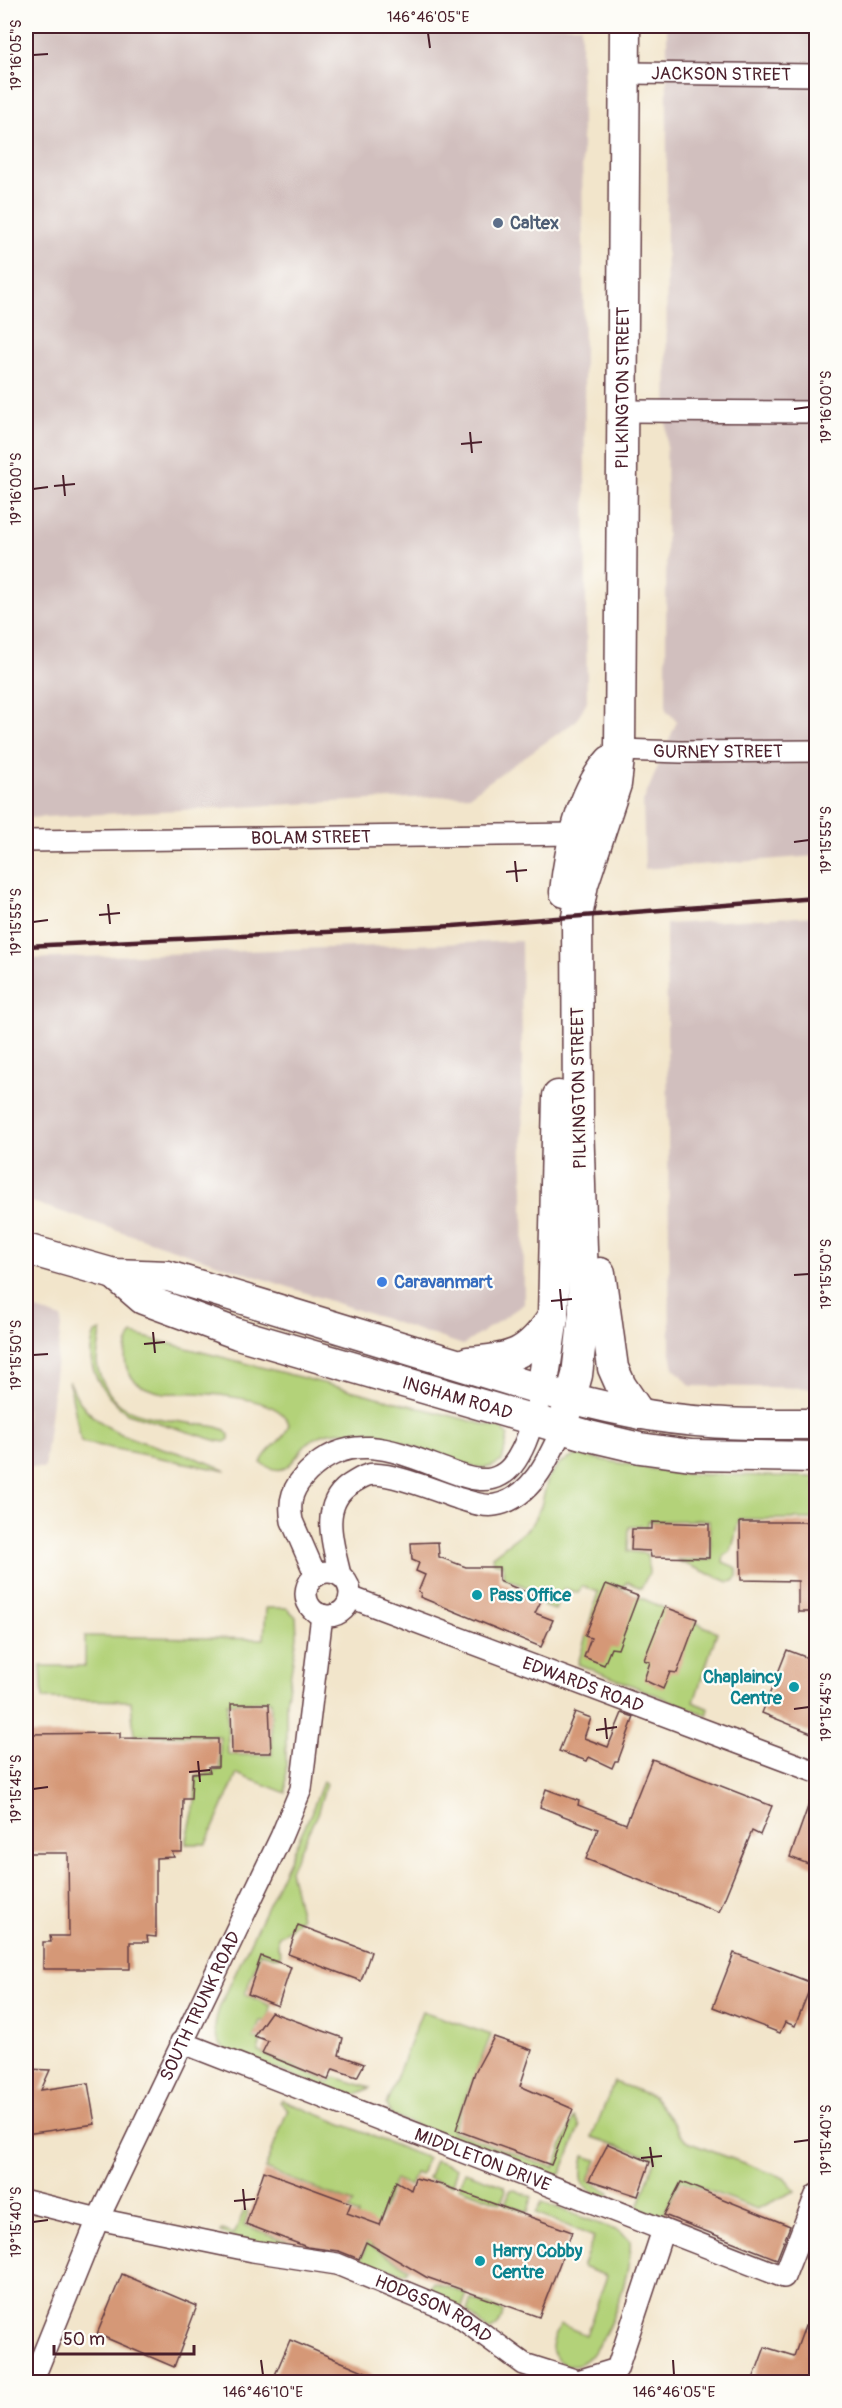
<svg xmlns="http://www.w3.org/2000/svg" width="842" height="2408" viewBox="0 0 842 2408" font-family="Pangolin,sans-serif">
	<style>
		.industrial { fill: #d1bfbe }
		.green { fill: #b3d279; stroke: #7e7852; stroke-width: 1.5; fill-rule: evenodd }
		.building { fill: #d59877 }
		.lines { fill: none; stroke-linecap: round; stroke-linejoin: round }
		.street-casing { stroke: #633d43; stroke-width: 24 }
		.secondary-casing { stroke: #633d43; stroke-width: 33 }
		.street { stroke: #fff; stroke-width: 21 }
		.secondary { stroke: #fff; stroke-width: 30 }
		.rail { stroke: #4a1f2b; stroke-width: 4.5 }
		.ticks { fill: none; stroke: #4a1f2b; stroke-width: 2 }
		.service-dot { fill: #5c6f8a; stroke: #fdfcf7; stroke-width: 2 }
		.shop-dot { fill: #3f7fe0; stroke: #fdfcf7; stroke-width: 2 }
		.culture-dot { fill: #0f9aa8; stroke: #fdfcf7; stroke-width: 2 }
		.labels { text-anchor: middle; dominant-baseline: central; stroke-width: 4.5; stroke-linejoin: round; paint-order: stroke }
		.street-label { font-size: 18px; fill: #4a1f2b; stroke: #fdfcf7 }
		.service-label { font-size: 18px; font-weight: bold; fill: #4e5e75; stroke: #fdfcf7; text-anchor: start }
		.shop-label { font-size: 18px; font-weight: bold; fill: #366cbe; stroke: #fdfcf7; text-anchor: start }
		.culture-label { font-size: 18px; font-weight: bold; fill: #0d838f; stroke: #fdfcf7; text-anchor: start }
		.neatline { fill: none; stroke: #4a1f2b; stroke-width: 2 }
		.ticks-label { font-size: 15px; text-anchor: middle; fill: #4a1f2b }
	</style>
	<rect width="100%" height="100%" fill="#fdfcf7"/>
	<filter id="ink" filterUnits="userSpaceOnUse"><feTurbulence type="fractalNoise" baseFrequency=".0167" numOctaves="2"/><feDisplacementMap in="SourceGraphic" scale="12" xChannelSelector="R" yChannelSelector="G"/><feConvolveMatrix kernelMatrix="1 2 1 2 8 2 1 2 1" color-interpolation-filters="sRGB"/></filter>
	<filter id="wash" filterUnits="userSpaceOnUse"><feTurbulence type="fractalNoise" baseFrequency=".008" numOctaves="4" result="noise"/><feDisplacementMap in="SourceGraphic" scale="24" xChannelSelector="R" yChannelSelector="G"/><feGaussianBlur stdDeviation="1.35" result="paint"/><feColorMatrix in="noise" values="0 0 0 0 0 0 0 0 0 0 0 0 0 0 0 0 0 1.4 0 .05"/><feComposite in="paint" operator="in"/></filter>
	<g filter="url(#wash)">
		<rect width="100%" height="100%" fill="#f2e5cb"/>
		<!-- industrial -->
		<g class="industrial">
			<polygon points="26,26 581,26 587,701 576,721 470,795 26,818"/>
			<polygon points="667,26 816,26 816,856 645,869 643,802 677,721 666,710"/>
			<polygon points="816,916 816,1388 691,1386 674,1368 670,1348 666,924"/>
			<polygon points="521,941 524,1304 463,1345 26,1200 26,959"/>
			<polygon points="26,1307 62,1318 44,1468 26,1467"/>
		</g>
		<!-- green -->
		<g class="green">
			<path d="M101,1331C100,1341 97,1353 97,1363C99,1379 109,1397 122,1406C141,1419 193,1423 217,1427L225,1430L229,1435V1439L225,1442L218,1441L127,1413C102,1395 82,1365 95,1333Z"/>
			<path d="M132,1334L502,1429L508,1435L502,1461C498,1463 493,1466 489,1467C470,1472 416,1447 396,1440C387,1437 378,1432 369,1433C352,1433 336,1429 319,1436C293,1446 294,1485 261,1463C266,1447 284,1443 289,1424C287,1420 284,1415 281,1413C266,1399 216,1394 196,1393C184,1392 170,1395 159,1392C127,1385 117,1362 132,1334Z"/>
			<path d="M69,1381C73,1388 75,1396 80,1402C114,1448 179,1445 226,1471L81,1442Z"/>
			<path d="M577,1455L678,1474L816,1477V1519H739C735,1532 736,1540 730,1552L724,1555L723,1562L737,1568V1577L734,1581L729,1582L676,1560H712L709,1520L648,1521V1526L629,1527L628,1551L647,1554L649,1573L641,1588L627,1582L624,1587L610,1584L717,1632L694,1702L709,1709L707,1715L578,1664L598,1592L582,1586L578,1593L564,1588L555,1610L543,1606L546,1596L503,1577V1564L494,1562L492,1556L530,1527L541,1506L548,1478L560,1463Z"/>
			<path d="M266,1608H287L296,1617L297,1636L286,1702V1793L237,1774L206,1844H186L195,1803L196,1777L220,1769V1736L134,1735L131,1701L43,1699L41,1666H85V1636L264,1639ZM271,1701L272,1755H228L227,1703Z"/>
			<path d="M323,1782L326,1784L317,1814L290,1870L301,1918L278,1937V1947L281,1954L278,1958L260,1953L245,1994L271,2006L266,2021H260L253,2038L261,2041L258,2052L329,2082L335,2077L370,2088L351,2097L225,2050C211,2036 214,2023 220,2006L311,1813Z"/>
			<polygon points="422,2011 491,2035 452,2131 554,2168 574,2117 580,2127 561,2174 549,2177 392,2116 386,2105"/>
			<polygon points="614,2082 653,2096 687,2142 784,2178 795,2191 757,2209 680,2180 662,2218 637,2211 655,2158 592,2137"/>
			<polygon points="282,2100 427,2158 421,2175 415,2173 410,2186 395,2179 375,2231 371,2246 409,2269 406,2273 360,2262 372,2230 357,2222 358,2215 349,2211 353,2203 265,2169 288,2109 280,2102"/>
			<path d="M584,2156L597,2160L588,2181L610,2192L607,2199C582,2190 578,2182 584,2156Z"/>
			<polygon points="435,2160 457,2168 452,2185 428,2178"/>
			<polygon points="465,2172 504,2186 506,2190 501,2203 458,2187"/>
			<polygon points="515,2190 532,2197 528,2212 505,2204 510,2191"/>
			<path d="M542,2202L618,2231L630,2240C633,2271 608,2345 582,2363C571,2371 551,2360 552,2346C553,2339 558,2331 560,2324L586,2335L607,2276L582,2267L594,2237L536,2213Z"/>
			<polygon points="244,2211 248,2212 244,2225 338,2260 236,2239 220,2233 222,2230 234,2234"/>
			<polygon points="433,2282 467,2294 461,2310 429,2291"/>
			<path d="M471,2299L503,2311C501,2322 499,2326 489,2331L467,2311Z"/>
		</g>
		<g id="blocks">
			<!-- building -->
			<g class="building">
				<polygon points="652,1522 709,1524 709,1558 651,1557 650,1551 631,1550 632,1529 652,1529"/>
				<polygon points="740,1522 816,1522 816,1612 798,1612 798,1581 741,1580"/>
				<polygon points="438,1542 439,1557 466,1567 499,1567 499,1581 542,1599 535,1613 553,1620 541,1647 420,1597 421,1593 418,1592 425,1575 416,1571 419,1563 412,1560 411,1543"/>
				<polygon points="606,1584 638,1596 618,1649 611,1648 604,1665 584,1657 591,1638 585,1636"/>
				<polygon points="665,1607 697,1619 677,1673 670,1672 663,1689 644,1680 650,1662 644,1660"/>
				<polygon points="787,1650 816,1661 816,1735 762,1713"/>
				<polygon points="231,1704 269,1704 271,1753 232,1753"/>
				<polygon points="575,1712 591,1718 584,1738 608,1747 622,1713 634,1717 618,1761 615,1761 612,1768 589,1757 587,1761 559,1751"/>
				<polygon points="120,1733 120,1738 218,1739 218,1767 208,1767 210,1772 192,1773 191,1799 183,1799 182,1852 172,1852 174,1857 156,1858 156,1937 147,1936 148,1942 130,1942 130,1969 43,1969 43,1942 51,1942 50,1936 69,1936 68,1853 26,1853 26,1734"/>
				<polygon points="652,1759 772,1806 760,1835 752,1831 719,1912 586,1859 598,1829 540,1807 546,1789 579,1801 578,1805 626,1824"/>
				<polygon points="814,1790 816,1790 816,1867 790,1857"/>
				<polygon points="298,1925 371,1952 361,1981 288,1954"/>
				<polygon points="734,1953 812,1983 795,2026 785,2022 780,2033 713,2007"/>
				<polygon points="261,1956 291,1967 278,2006 248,1994"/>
				<polygon points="271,2012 343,2038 339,2055 364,2064 357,2077 333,2069 328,2080 262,2053 268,2041 254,2036"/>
				<polygon points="494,2037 532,2050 520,2086 573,2109 551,2165 456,2130 475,2072"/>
				<polygon points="26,2069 50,2070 41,2090 88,2083 95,2124 26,2134"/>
				<polygon points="608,2144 650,2162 638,2196 589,2180"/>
				<polygon points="264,2171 351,2203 347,2213 380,2225 396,2181 411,2190 415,2178 442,2185 572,2232 539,2317 426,2277 366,2242 359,2259 339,2251 307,2247 246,2224"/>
				<polygon points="681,2182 790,2226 777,2259 664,2215"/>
				<polygon points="122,2274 197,2306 174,2367 97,2334"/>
				<polygon points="805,2326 816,2331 816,2382 752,2382 765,2347 794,2356"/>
				<polygon points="290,2340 389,2382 272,2382"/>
			</g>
		</g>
	</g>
	<g filter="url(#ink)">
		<use href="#blocks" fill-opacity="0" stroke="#633d43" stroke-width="1.5"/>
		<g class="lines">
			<!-- street casing -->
			<g class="street-casing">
				<g id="street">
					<path id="s1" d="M625,73L816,75"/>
					<polyline points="623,411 816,412"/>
					<path id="s2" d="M620,750L681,752L816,751"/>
					<path id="s3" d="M26,841L574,834L588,839"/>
					<circle cx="328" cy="1594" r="22"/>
					<path d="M340,1575C334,1547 319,1507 348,1486C354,1482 361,1477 368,1475C386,1470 440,1492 460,1499C471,1502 483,1507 495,1505C531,1499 549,1458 562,1429"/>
					<path d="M316,1576L292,1521C288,1500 293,1487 308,1472C353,1427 402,1454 452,1472C468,1478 486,1484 501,1475C524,1463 535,1414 542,1390"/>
					<path id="s4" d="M350,1597L816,1772"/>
					<path id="s5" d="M181,2042L784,2277L816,2195"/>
					<path id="s6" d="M26,2201L98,2219L253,2251L337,2264L453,2312L524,2364L578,2381L617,2369L663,2230"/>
					<path id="s7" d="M32,2382L98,2219L281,1837L301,1789L322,1615"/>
				</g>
			</g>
			<!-- secondary casing -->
			<g class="secondary-casing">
				<g id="secondary">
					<path d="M565,892C569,852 582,791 610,761"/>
					<path d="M26,1249L114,1274L168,1276L542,1390C596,1406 653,1419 710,1422C745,1425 781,1424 816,1424"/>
					<polyline points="600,1273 613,1368 621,1386 640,1414"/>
					<path id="s8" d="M114,1274L143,1299L238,1334L589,1436L640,1448L691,1455L816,1457"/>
					<path d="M468,1362C512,1359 528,1355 553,1317"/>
					<polyline points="542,1390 553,1317 558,1096"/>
					<path id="s9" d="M562,1429L577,1375L584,1313L578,1121L577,917L583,884L616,784L620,750L625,26"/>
				</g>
			</g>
			<!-- street -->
			<use href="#street" class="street"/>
			<!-- secondary -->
			<use href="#secondary" class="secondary"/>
			<!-- rail -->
			<polyline class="rail" points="26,946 453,926 816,898"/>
		</g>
	</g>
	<!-- ticks -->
	<path class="ticks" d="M428,33L430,48M33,55L48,54M794,409L809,407M470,432L472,453M461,444L482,442M63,475L65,496M54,486L75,484M33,489L48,487M794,842L809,840M515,861L517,882M506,872L527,870M108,904L110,924M99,915L120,913M33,922L48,920M794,1275L809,1274M560,1289L562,1310M551,1301L572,1299M153,1332L155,1353M144,1344L165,1342M33,1355L48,1354M794,1709L809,1707M605,1718L607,1739M596,1730L617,1727M198,1761L200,1782M189,1772L210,1770M33,1789L48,1787M794,2142L809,2140M650,2147L653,2167M641,2158L662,2156M243,2189L245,2210M234,2201L255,2199M33,2222L48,2220M261,2360L263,2375M673,2360L674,2375"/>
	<!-- markers -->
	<circle class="service-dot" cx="498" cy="223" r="6"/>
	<circle class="shop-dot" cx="382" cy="1282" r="6"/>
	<g class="culture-dot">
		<circle cx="477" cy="1595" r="6"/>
		<circle cx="794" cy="1687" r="6"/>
		<circle cx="480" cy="2261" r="6"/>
	</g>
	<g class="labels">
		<!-- street labels -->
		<g class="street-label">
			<text stroke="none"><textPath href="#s1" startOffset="96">JACKSON STREET</textPath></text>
			<text stroke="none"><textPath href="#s9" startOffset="1050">PILKINGTON STREET</textPath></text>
			<text stroke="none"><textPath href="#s2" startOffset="98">GURNEY STREET</textPath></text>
			<text stroke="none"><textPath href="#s3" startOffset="285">BOLAM STREET</textPath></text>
			<text transform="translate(579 1088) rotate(-91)">PILKINGTON STREET</text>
			<text stroke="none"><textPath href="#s8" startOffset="368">INGHAM ROAD</textPath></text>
			<text stroke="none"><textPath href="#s4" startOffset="249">EDWARDS ROAD</textPath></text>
			<text stroke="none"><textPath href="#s7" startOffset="412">SOUTH TRUNK ROAD</textPath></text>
			<text stroke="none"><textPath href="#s5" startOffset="324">MIDDLETON DRIVE</textPath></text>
			<text stroke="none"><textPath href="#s6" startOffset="424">HODGSON ROAD</textPath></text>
		</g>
		<!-- service labels -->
		<g class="service-label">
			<text x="510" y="223">Caltex</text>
		</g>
		<!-- shop labels -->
		<g class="shop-label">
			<text x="394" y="1282">Caravanmart</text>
		</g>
		<!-- culture labels -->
		<g class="culture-label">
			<text x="489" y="1595">Pass Office</text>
			<text x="782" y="1677" text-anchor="end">Chaplaincy<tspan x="782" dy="21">Centre</tspan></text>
			<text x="492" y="2251">Harry Cobby<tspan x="492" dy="21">Centre</tspan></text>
		</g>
	</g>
	<!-- margin -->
	<rect width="842" height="2408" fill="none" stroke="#fdfcf7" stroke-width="66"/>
	<!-- scale -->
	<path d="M54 2345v9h140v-9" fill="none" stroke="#4a1f2b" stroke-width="3"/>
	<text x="63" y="2345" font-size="18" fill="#4a1f2b" stroke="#fdfcf7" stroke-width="4.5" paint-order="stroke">50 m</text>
	<rect x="33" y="33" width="776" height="2342" class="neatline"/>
	<g class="ticks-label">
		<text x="428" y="22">146°46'05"E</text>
		<text transform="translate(16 55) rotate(-90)" y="5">19°16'05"S</text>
		<text transform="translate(826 407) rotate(-90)" y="5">19°16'00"S</text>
		<text transform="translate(16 489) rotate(-90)" y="5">19°16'00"S</text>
		<text transform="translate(826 840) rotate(-90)" y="5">19°15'55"S</text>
		<text transform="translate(16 922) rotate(-90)" y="5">19°15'55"S</text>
		<text transform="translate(826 1274) rotate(-90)" y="5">19°15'50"S</text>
		<text transform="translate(16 1355) rotate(-90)" y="5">19°15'50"S</text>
		<text transform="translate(826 1707) rotate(-90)" y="5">19°15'45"S</text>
		<text transform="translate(16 1789) rotate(-90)" y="5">19°15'45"S</text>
		<text transform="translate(826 2140) rotate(-90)" y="5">19°15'40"S</text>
		<text transform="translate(16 2222) rotate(-90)" y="5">19°15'40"S</text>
		<text x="263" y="2397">146°46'10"E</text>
		<text x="674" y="2397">146°46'05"E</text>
	</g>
</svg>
